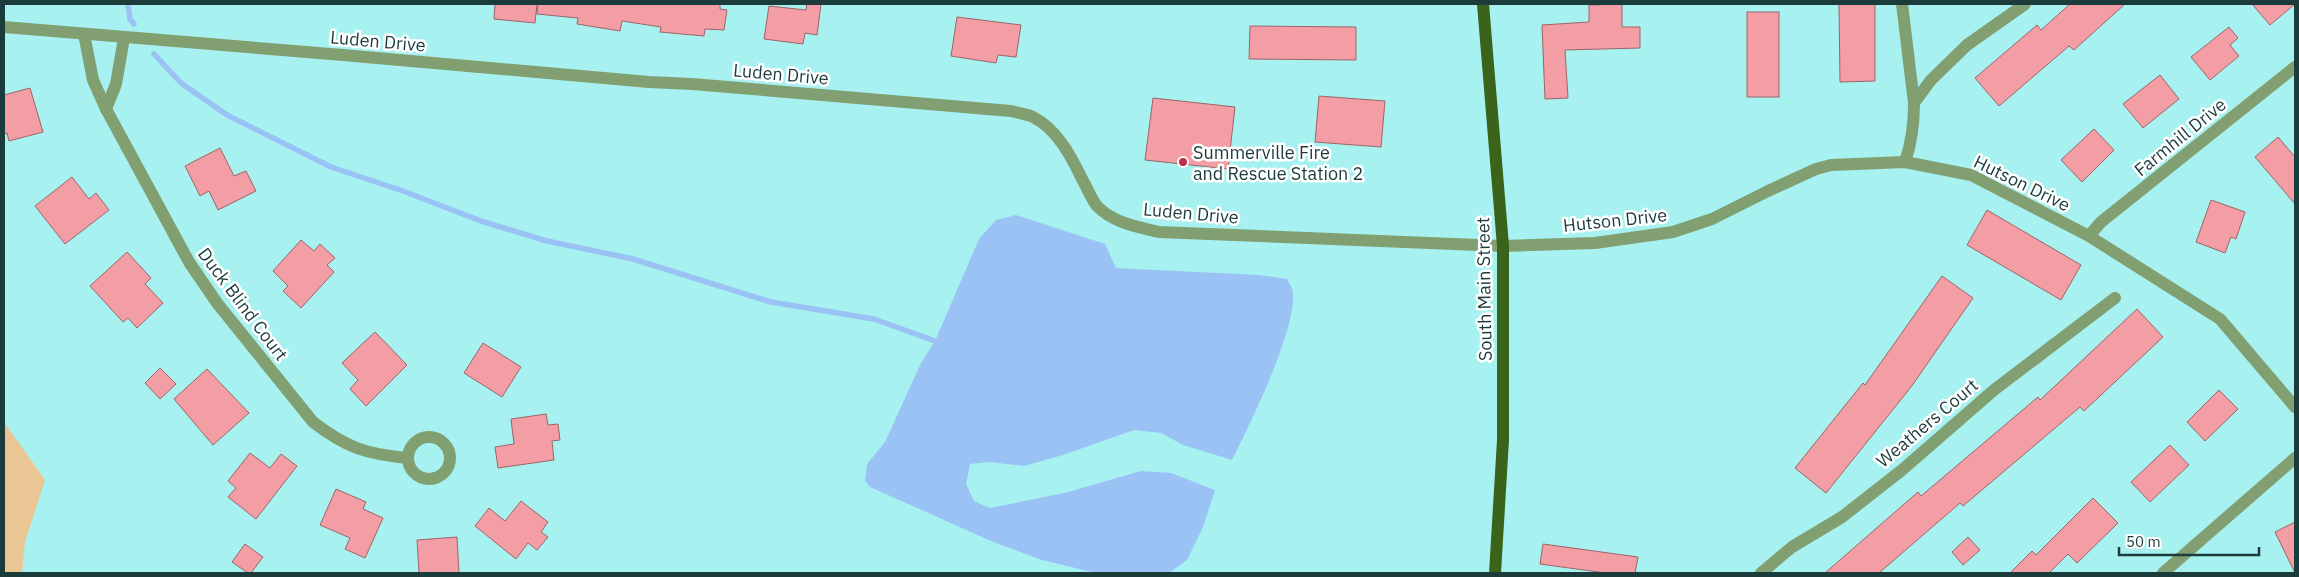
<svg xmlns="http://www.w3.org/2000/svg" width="2299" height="577" viewBox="0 0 2299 577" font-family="'IBM Plex Sans',sans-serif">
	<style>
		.green { fill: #ebc695 }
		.water { fill: #9ac2f4 }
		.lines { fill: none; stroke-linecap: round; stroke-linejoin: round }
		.stream { stroke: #9ac2f4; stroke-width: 5.5 }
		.building { fill: #f39da4; stroke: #9d6468 }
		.minor { stroke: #829f71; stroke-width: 12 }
		.tertiary { stroke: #829f71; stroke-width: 12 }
		.primary { stroke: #3a631c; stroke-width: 12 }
		.poi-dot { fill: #be2e4b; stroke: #fff; stroke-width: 2 }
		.labels { text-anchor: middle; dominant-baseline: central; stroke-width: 5; stroke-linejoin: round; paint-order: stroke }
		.street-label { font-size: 18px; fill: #1c3b3b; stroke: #fff }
		.poi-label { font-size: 18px; fill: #1c3b3b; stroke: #fff; text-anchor: start }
	</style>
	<rect width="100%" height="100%" fill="#a7f2f0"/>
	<!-- green -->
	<polygon class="green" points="4,422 45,480 25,542 22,573 4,573"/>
	<!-- water -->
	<path class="water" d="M1016,215L1105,244L1116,268L1259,275L1287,279C1289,283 1293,289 1293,293C1296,331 1250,424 1232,460L1183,445L1161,433L1134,430L1063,455L1024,466L989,462L970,464L966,484L974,501L990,508L1015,503L1068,492L1141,471L1171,473L1215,490L1203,527L1187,560L1169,573H1096L1042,560L991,541L870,487L865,481L867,464L885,442L921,363L935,341L979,239L996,220Z"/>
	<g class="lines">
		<!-- stream -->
		<g class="stream">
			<polyline points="128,4 130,19 134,24"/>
			<polyline points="154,54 181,83 227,115 331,167 403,191 481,221 547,241 633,259 771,302 874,319 935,341"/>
		</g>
	</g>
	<!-- building -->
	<g class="building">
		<polygon points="495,4 537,4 535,23 494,19"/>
		<polygon points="538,4 720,4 720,9 727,10 724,30 705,29 704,36 660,32 661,27 622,21 620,31 577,24 578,18 537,14"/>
		<polygon points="807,4 821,4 817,35 805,33 803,44 764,39 769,6 806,10"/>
		<polygon points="1622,4 1622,27 1640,27 1640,48 1565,50 1568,98 1545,99 1542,25 1589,22 1589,5"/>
		<polygon points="1839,4 1875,4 1875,81 1840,82"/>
		<polygon points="2070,4 2125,4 2074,50 2069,46 1999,106 1975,78 2037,25 2041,30"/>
		<polygon points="2252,4 2295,4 2270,25"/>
		<rect x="1747" y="12" width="32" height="85"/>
		<polygon points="957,17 1021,25 1016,57 998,55 996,63 951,56"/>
		<polygon points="1250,26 1356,27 1356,60 1249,59"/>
		<polygon points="2229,27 2238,38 2230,45 2239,56 2210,80 2191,57"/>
		<polygon points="2160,75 2179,99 2143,128 2123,104"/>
		<polygon points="30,88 43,132 9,141 7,133 4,134 4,95"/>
		<polygon points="1319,96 1385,101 1381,147 1315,142"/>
		<polygon points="1153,98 1235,107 1228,169 1145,160"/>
		<polygon points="2094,129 2114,150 2082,182 2061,160"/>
		<polygon points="2278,137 2295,157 2295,204 2255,157"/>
		<polygon points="220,148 234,176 246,171 256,191 218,210 209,191 200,196 185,166"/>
		<polygon points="72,177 89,199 96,193 109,210 65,244 35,206"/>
		<polygon points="2211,200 2245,212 2236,239 2231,237 2225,253 2196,242"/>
		<polygon points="1987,210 2081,265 2061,300 1967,245"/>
		<polygon points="301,240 314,251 320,244 335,258 327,265 334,272 301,308 283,291 288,286 273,271"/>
		<polygon points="127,252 151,278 145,284 163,303 137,328 128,318 123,322 90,286"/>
		<polygon points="1942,276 1973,298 1911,387 1826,493 1795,468 1863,383 1865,385"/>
		<polygon points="2137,309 2163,337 2084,411 2080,407 1963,506 1960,503 1879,573 1825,573 1918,492 1921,496 2038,397 2040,400"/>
		<polygon points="375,332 407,365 366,406 350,389 358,380 342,363"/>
		<polygon points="483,343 521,367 502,397 464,373"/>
		<polygon points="160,368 176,384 160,399 145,383"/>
		<polygon points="207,369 249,413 213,445 174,399"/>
		<polygon points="2219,390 2238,409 2205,441 2187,422"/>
		<polygon points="546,414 548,425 558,424 560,440 552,441 554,460 498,468 495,447 514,444 511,419"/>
		<polygon points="2170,445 2189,465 2150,502 2131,482"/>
		<polygon points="250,453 270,468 281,454 297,466 256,519 228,497 236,488 228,481"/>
		<polygon points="336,489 366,502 363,509 383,518 365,558 345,549 350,538 320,525"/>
		<polygon points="2093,498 2118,523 2077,563 2068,554 2049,573 2010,573 2032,551 2036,555"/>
		<polygon points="521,501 548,522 541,532 548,537 537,550 528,543 516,559 475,526 489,508 505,521"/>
		<polygon points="2295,522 2295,573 2275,532"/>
		<polygon points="457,537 459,573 419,573 417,540"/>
		<polygon points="1968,537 1980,550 1963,565 1952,552"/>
		<polygon points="245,544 263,557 251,573 248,573 232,562"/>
		<polygon points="1543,544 1638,557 1635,573 1606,573 1540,564"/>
	</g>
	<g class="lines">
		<!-- minor -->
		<g class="minor">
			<polyline points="1902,4 1914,103 1931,80 1967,45 2025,4"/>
			<path d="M84,34L93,80L106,109L189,262L217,303L313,422C347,448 366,454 407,458"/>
			<polyline points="106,109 116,84 124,38"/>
			<path d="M1905,162C1912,142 1914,124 1914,103"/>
			<polyline points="2089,236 2101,222 2295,67"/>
			<polyline points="1503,246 1595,243 1673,232 1712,219 1768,191 1816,169 1831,165 1905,162 1971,175 2089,236 2220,319 2295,407"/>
			<circle cx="429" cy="458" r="21"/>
			<polyline points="1761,573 1792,547 1842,517 1902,470 1994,390 2115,298"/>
			<polyline points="2163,573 2295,458"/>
		</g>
		<!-- tertiary -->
		<path class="tertiary" d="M4,27L343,55L649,82L692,84L1011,111C1018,113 1027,114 1033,117C1057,129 1071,156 1082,179C1087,187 1091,199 1097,206C1113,223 1138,227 1159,232L1503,246"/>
		<!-- primary -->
		<polyline class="primary" points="1483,4 1503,246 1503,440 1495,573"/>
	</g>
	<!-- markers -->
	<circle class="poi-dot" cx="1183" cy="162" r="5"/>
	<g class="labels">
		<!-- street labels -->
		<g class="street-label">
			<text transform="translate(378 41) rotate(5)">Luden Drive</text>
			<text transform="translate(781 74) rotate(5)">Luden Drive</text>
			<text transform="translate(2180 137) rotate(-39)">Farmhill Drive</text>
			<text transform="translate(2022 183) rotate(26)">Hutson Drive</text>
			<text transform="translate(1191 213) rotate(5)">Luden Drive</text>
			<text transform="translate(1615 220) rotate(-6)">Hutson Drive</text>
			<text transform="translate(1484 289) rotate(-91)">South Main Street</text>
			<text transform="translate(243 304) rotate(53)">Duck Blind Court</text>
			<text transform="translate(1927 423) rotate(-40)">Weathers Court</text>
		</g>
		<!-- poi labels -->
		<g class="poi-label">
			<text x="1193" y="152">Summerville Fire<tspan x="1193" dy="21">and Rescue Station 2</tspan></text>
		</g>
	</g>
	<!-- border -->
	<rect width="2299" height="577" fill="none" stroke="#1c3b3b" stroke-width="10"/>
	<!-- scale -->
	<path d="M2119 547v8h140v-8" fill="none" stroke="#1c3b3b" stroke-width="2.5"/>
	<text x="2126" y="547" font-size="15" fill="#1c3b3b" stroke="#ffffff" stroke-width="4" paint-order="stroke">50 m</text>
</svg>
